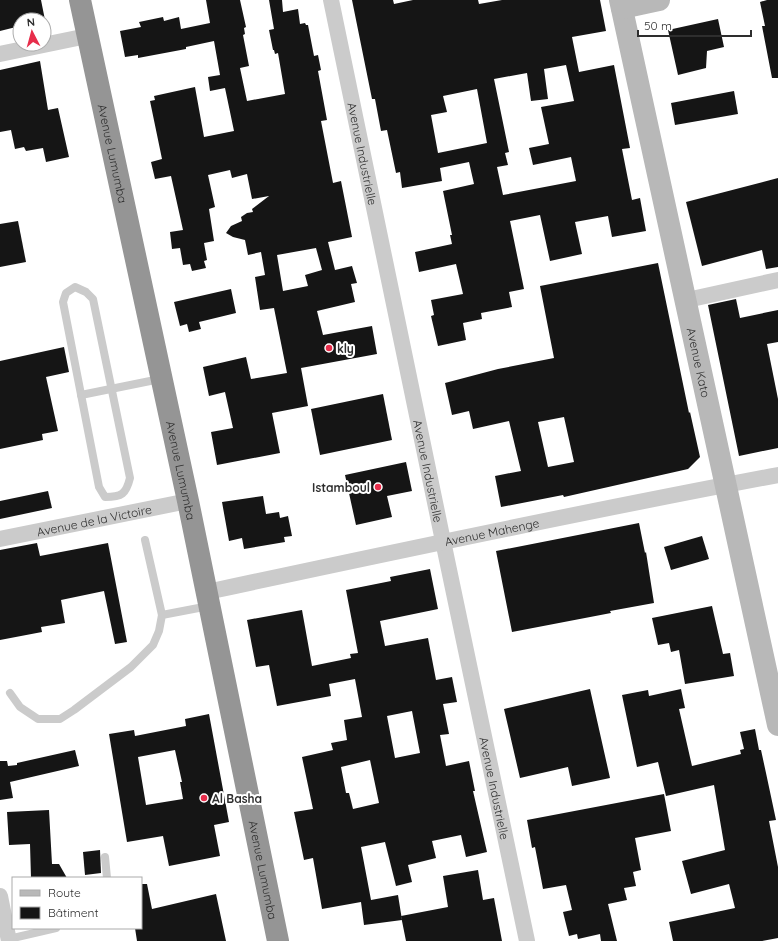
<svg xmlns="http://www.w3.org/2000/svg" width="778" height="941" viewBox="0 0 778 941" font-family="Quicksand,sans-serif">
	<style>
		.building { fill: #151515; fill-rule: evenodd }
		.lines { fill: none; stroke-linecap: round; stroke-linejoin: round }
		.lane { stroke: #cbcbcb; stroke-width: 8 }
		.street { stroke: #cbcbcb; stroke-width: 16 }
		.secondary { stroke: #b8b8b8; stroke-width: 22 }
		.highway { stroke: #959595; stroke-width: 22 }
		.poi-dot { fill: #e72d4b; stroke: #fff; stroke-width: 1.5 }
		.labels { text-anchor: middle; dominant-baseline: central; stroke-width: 4; stroke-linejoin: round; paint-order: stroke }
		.street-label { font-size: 12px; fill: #2e2e2e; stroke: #fff }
		.poi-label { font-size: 12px; font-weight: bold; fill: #2e2e2e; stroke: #fff; text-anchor: start }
	</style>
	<rect width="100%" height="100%" fill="#fff"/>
	<!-- building -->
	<g class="building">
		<polygon points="0,0 41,0 45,20 20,20 20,26 0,31"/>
		<path d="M206,0H240L246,27L244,28L245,34L243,35L249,66L240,68L247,101L285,94L278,53L275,54L274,50H273L269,30L274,29L269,0H282L283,12L298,9L300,24L305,23L306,25H308L314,56L318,55L321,70L318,71L327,120L321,121L333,183L341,181L352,237L328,242L335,270L352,266L357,283L351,284L355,302L317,311L323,335L372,326L377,354L301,368L308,406L272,413L280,453L217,465L211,432L233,428L225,392L209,396L203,367L246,357L251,379L287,373L274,308L260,310L255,277L265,275L261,252L248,255L245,240L233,237L226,233L231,226L242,221L241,217L247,213L253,212L252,209L269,196L252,199L247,174L232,178L230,170L208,175L215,207L209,209L214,241L204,243L207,260L204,261L206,268L192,271L190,264L183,265L180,248L172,249L170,232L183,230L171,176L155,179L151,162L162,159L150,101L155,100L154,96L195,87L204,137L234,131L225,88L210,91L208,77L220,75L214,41L186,47V49L138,58V55L125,57L120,31L141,27L139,22L163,17L164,21L179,17L181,29L210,23ZM316,248L322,270L305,275L308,286L283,291L277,255Z"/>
		<path d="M352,0H393L394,4L413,0H478L479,4L502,0H600L606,31L572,37L579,72L614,65L630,148L622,149L632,200L640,198L646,231L612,237L608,216L575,222L582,254L550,261L540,215L510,221L524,289L509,292L512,307L481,313L482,319L463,323L466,340L438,346L431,316L434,315L431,300L463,294L456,264L419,272L415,252L452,244L450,235H452L443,191L474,184L469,162L440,168L442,181L402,188L400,172L396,173L387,130L381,131L375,99H372ZM566,65L574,101L541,107L549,144L529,148L533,165L571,157L576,181L503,195L497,167L508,165L505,153L509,152L494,79L527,73L531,101L548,99L544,69ZM477,89L487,143L438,153L431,115L447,112L443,96Z"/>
		<polygon points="767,0 778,0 778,78 772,78 762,26 765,26 760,2"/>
		<polygon points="718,19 724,47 707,51 706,68 678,75 668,30"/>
		<polygon points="40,61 48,110 58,108 69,157 46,162 43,148 26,151 24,147 15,149 11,130 0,132 0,70"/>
		<polygon points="734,91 738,114 675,125 671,103"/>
		<polygon points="778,178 778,267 766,269 762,250 702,266 686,202"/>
		<polygon points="18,221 26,262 0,267 0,224"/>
		<path d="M658,263L689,413L690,412L700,457L688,469L564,497L563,495L501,507L495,476L521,471L509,421L473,429L469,411L452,415L445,383L498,369L554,358L540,286ZM564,417L574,462L548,467L538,422Z"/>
		<polygon points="231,289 236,313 199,322 201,329 189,332 187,324 180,326 174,302"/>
		<polygon points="736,299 740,318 778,310 778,342 767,344 778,399 778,448 739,456 708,305"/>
		<polygon points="64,347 69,372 46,377 58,431 42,434 43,440 0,449 0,361"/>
		<polygon points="383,394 392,440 320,455 311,409"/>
		<polygon points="406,462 412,491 387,496 392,517 356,525 345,475"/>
		<polygon points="48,491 52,508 0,519 0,501"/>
		<polygon points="263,496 266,514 279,512 280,518 288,516 292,536 284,537 285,542 244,549 242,538 229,541 222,502"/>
		<polygon points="639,523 645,553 646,552 654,603 610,611 611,613 512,632 496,551"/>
		<polygon points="702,536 709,559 671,570 664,547"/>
		<polygon points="37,543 40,556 108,543 127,642 115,644 104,591 61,600 65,623 41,627 42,632 0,640 0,550"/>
		<path d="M430,569L438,609L380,621L385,646L428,638L436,680L452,677L457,702L443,704L449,734L440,735L446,766L469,761L475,791H473L487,852L466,857L461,835L432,841L436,858L408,865L412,882L396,886L385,842L361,847L371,900L398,895L402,920L364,925L361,902L322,909L313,858L304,860L294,812L313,809L302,757L333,750L331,743L347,740L344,720L362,717L355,679L329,684L331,696L277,706L269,665L256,667L247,620L302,610L312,666L351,658L350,654L358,653L346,590L391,581L390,577ZM412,711L420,753L395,758L387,716ZM370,760L379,803L353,809L349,793H346L341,767Z"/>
		<polygon points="712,606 723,654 730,653 734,676 685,684 679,650 671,652 669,643 658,645 652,618"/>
		<polygon points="590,689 610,778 572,786 568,767 520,778 504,709"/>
		<polygon points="681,689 685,708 679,709 692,766 741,754 740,750 744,749 740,732 755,729 759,750 761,750 766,773 776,820 769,821 778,867 778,938 762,941 673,941 669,922 735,908 729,884 691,894 682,861 725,850 714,785 666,796 658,762 637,767 622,695 648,690 649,696"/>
		<path d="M209,714L229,822L214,825L220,856L169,866L163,836L127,842L109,734L134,730L135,736L186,726L185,719ZM175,750L182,782H180L183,799L146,805L138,757Z"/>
		<polygon points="75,750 79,766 10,782 13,798 0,800 0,761 7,761 8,766 17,765 17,763"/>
		<polygon points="664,794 671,831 635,838 641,870 633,872 636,886 624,888 627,900 608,904 617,941 601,941 600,934 578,939 577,934 569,936 563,912 572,910 566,885 543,889 535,847 532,848 527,820"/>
		<polygon points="49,810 52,864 59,864 67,878 31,878 30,844 9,845 7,812"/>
		<polygon points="100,850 101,873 85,875 83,852"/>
		<polygon points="478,870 483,900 494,898 502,941 406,941 401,916 448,907 443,876"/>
		<polygon points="141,884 147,884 152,909 216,894 226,941 137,941 135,928 141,928"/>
	</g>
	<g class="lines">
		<!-- lane -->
		<g class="lane">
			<path d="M75,287L86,292L93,299L130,478C126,494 122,497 105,497L99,487L63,302L66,293Z"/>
			<polyline points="81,395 160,379"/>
			<polyline points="145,540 162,615"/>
			<polyline points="10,693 20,707 38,719 60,719 74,710 131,667 153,645 159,631 162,615 209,606"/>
			<polyline points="105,857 107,878"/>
			<polyline points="9,939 56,928"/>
		</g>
		<!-- street -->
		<g class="street">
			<path id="s1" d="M331,0L443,541L527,941"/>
			<polyline points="0,54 87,36"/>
			<polyline points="687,300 778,280"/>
			<path id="s2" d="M0,539L188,501"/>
			<path id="s3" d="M207,592C397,551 587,511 778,475"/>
			<polyline points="0,896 9,941"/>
		</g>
		<!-- secondary -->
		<g class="secondary">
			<path id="s4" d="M620,0L778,725"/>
			<polyline points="622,8 659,0"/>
		</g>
		<!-- highway -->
		<path class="highway" id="s5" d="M80,0L188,501L278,941"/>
	</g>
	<!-- markers -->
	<g class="poi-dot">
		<circle cx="329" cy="348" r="4"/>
		<circle cx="378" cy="487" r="4"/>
		<circle cx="204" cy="798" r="4"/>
	</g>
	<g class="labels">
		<!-- street labels -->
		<g class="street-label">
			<text stroke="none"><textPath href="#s5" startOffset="157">Avenue Lumumba</textPath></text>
			<text stroke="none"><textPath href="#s1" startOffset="157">Avenue Industrielle</textPath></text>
			<text stroke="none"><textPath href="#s4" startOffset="371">Avenue Kato</textPath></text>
			<text stroke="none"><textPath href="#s5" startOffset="481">Avenue Lumumba</textPath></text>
			<text stroke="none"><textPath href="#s1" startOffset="481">Avenue Industrielle</textPath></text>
			<text stroke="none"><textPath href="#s2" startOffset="96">Avenue de la Victoire</textPath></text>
			<text stroke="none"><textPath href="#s3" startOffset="291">Avenue Mahenge</textPath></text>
			<text stroke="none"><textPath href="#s1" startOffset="805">Avenue Industrielle</textPath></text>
			<text stroke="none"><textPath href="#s5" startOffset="889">Avenue Lumumba</textPath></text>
		</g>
		<!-- poi labels -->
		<g class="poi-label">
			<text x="337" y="348">kly</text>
			<text x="370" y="487" text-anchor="end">Istamboul</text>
			<text x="212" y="798">Al Basha</text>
		</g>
	</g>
	<!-- legend -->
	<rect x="12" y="877" width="130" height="52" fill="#ffffff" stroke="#ababab"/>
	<rect x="20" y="890" width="20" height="6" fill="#b8b8b8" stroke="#ababab"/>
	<text x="48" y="897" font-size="12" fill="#2e2e2e">Route</text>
	<rect x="20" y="907" width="20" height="12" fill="#151515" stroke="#ababab"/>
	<text x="48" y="917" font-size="12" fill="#2e2e2e">Bâtiment</text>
	<!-- north arrow -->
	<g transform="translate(32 32) rotate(354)"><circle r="19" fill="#ffffff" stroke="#ababab"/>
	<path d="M0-3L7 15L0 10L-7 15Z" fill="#e72d4b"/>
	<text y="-6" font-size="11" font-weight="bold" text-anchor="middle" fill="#2e2e2e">N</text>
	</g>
	<!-- scale -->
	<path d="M638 30v6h113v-6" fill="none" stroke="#2e2e2e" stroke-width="2"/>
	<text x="644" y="30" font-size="12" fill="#2e2e2e" stroke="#ffffff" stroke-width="3" paint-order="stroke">50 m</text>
</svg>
